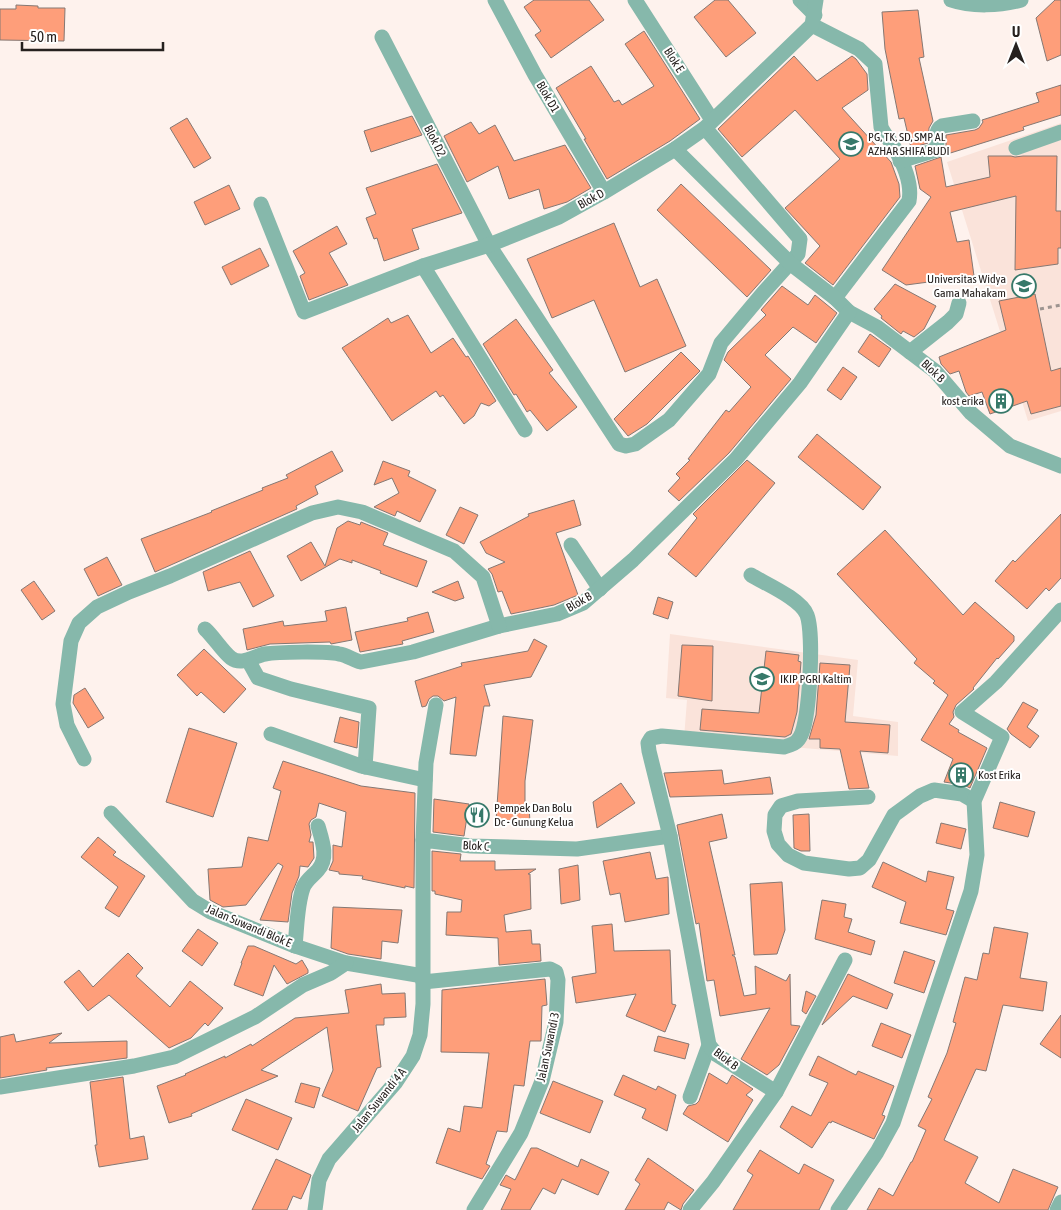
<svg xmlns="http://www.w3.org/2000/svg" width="1061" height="1210" viewBox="0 0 1061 1210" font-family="'Asap Condensed',sans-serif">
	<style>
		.built { fill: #fae3da }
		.building { fill: #fe9e7a; stroke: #857873 }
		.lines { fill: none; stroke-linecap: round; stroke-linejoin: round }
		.path { stroke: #9d9490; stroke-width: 3; stroke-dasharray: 4 4; stroke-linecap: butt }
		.minor { stroke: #86b8ab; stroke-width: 15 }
		.labels { text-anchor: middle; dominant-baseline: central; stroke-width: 4; stroke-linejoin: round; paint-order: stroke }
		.street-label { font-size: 12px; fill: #26211f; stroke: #fff }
		.poi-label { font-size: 12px; fill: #26211f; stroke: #fff; text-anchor: start }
	</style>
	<rect width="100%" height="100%" fill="#fef2ed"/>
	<!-- built -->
	<g class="built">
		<polygon points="1061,123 1061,411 1028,421 947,162"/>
		<polygon points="670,634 858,660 853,716 898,722 898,756 684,738 687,700 666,698"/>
	</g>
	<!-- building -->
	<g class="building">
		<polygon points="534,0 589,0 604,20 551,58 535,35 541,31 524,7"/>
		<polygon points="715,0 728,0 756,33 726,57 694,17"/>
		<polygon points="1055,0 1061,0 1061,55 1047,61 1036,18"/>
		<polygon points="16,5 38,6 38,8 65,8 64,41 0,40 0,9 16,9"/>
		<polygon points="918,10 924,57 919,58 933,121 929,128 928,143 911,148 904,118 899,119 885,49 882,12"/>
		<polygon points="644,31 700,119 670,141 607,179 584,139 586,139 556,88 591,66 614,102 619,100 622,105 654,86 625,44"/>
		<polygon points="794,56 817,81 852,56 856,59 867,74 868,90 842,108 891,162 899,184 900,197 833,285 805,263 820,246 785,208 840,159 795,110 742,157 718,129"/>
		<polygon points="1061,85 1061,115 1023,127 1024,130 944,155 946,147 946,135 975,130 979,128 983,122 982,120 1039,102 1036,93"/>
		<polygon points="412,116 422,135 371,152 364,131"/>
		<polygon points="187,118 211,158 194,168 170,128"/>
		<polygon points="471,122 479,134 495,125 514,161 565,145 591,188 567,202 544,209 539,189 509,199 498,166 467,182 444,136"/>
		<polygon points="988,156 1011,156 1015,157 1023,156 1057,156 1056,211 1061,211 1061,248 1058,248 1058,264 1015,270 1016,196 950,212 957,242 969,240 974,276 906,285 882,270 931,197 920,189 915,166 941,157 946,187 990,177"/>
		<polygon points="437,164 462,213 412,229 419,249 384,261 377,238 374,239 366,218 376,214 366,188"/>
		<polygon points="681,184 771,270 747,297 657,210"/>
		<polygon points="229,185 240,209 205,225 194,202"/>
		<polygon points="614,223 640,287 657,279 686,346 625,372 594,300 552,318 527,259"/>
		<polygon points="337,226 347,244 329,253 348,285 309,300 300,276 305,273 293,251"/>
		<polygon points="260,248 269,266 231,285 222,267"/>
		<polygon points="895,284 936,306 924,329 914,337 903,331 901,334 881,318 882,316 874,309"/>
		<polygon points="782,286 808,305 815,295 837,313 816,343 793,327 765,355 791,379 729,453 679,501 668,491 680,478 676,474 690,460 688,459 726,410 729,412 751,387 724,360 728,352 766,315 761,310"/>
		<polygon points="1035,294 1051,371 1061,368 1061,406 1031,414 1027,401 990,414 982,392 969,396 966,392 959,371 950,374 941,364 939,357 1006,330 999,301"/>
		<polygon points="408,315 431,353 453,338 466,357 468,356 496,401 489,406 481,403 474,416 464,424 443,395 440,397 436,391 392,421 342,348 388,318 391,323"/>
		<polygon points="516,319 553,370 549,373 577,407 547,431 530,410 527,412 516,394 514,395 483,344"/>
		<polygon points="870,334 891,349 879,367 858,352"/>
		<polygon points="681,352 700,371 647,424 628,436 614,419"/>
		<polygon points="843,367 857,377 841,400 827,390"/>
		<polygon points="817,434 881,487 863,510 798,457"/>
		<polygon points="332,451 343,471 315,486 318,494 296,506 297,509 155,572 141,539 212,512 211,511 263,490 262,488 288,478 286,475"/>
		<polygon points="747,460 775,483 696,577 668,554 697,518 693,514"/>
		<polygon points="383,461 410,471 408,476 436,490 420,522 397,511 395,516 374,507 399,493 392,478 374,485"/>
		<polygon points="574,500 581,525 556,533 578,595 554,605 511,614 502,591 498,592 492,574 488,569 505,562 486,553 480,542 529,516 528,514"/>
		<polygon points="460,507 478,515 464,544 446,535"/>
		<polygon points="1061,514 1061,578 1049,591 1046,588 1027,609 995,581 1013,560 1015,562"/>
		<polygon points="348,521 360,525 361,522 388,533 383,545 427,561 417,587 380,573 381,571 352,560 352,563 340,559 301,581 287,556 311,542 325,566 337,528"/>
		<polygon points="885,530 963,615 975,602 1014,636 1014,641 998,659 997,658 973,688 974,689 956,705 953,712 954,717 949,724 959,730 958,732 987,748 970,788 964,785 944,782 953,759 921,740 948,695 933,683 935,681 914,663 917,659 837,574"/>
		<polygon points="250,551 274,596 253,607 240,582 208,591 203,572"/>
		<polygon points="107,557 122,585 98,596 84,569"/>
		<polygon points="34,581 55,611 42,620 21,590"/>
		<polygon points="458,581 464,598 455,601 432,592"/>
		<polygon points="658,597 673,602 668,619 653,614"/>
		<polygon points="346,607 352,640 331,644 330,642 270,644 247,650 243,629 283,621 284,626 327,621 325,611"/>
		<polygon points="428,612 434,632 402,641 403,644 360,652 355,632 408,621 407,618"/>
		<polygon points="534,639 547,646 531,677 484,685 490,706 484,706 476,756 450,754 456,697 444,701 438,696 433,696 429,699 426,706 422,707 415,681 462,666 461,663 528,651"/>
		<polygon points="682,645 713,646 712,701 678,696"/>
		<polygon points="204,649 246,689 224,713 201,692 197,696 177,675"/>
		<polygon points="766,651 799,655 798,661 801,662 797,712 791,734 785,737 700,730 702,709 759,713"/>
		<polygon points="820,663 850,665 845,722 890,725 888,753 860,751 869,788 849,789 840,749 820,748 820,739 809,739 816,715"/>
		<polygon points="85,688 104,718 88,728 73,703 74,695"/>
		<polygon points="1023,702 1038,710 1027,727 1039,736 1030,748 1011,734 1007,729"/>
		<polygon points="503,716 533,720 525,781 525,805 529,805 530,823 496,821"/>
		<polygon points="340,717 359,722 357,748 334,742"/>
		<polygon points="189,728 237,743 213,817 166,802"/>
		<polygon points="283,761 361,786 415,793 414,888 405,886 405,888 362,879 363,876 339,874 339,872 329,870 333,861 333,845 342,847 346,812 319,803 316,817 311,820 309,824 311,835 309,842 313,842 314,858 308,867 300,866 299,876 292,893 288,922 260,920 283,866 278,863 246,905 223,907 210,900 208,869 242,867 248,837 268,841 281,791 273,788"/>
		<polygon points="722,770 724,784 770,777 773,794 670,797 664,773"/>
		<polygon points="621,783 635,803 597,828 593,802"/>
		<polygon points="434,799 469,804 464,836 433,832"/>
		<polygon points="1000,802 1035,812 1028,837 993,828"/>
		<polygon points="722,814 727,838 709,842 735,955 732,955 735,957 744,996 756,994 755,966 786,981 790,974 791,1025 800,1026 779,1065 767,1075 741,1059 770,1008 720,1016 714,980 707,981 699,923 696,924 677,825"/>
		<polygon points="809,814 810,851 801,851 794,848 793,815"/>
		<polygon points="941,823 966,829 961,849 936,843"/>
		<polygon points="98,837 116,852 113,855 145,876 119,917 105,908 118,887 81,857"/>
		<polygon points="432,851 461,854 460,861 495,861 495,870 536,869 528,874 530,874 531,909 504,915 506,932 531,930 532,944 540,944 541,961 499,965 498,938 446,935 447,912 461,912 462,900 435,894 435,891 432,891"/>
		<polygon points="650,852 656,879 668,877 669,914 625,922 620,893 610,895 603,861"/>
		<polygon points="883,862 926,882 928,871 954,877 946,909 954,911 946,935 900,923 906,902 872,887"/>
		<polygon points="578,865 580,900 561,904 559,869"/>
		<polygon points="782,882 785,930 777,954 754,955 750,884"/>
		<polygon points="822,900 846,904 844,917 852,919 848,932 875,941 871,955 815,939"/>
		<polygon points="333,907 402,910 398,943 382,941 381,959 348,954 331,948"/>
		<polygon points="612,924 614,951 670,950 672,1004 676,1005 665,1032 626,1016 636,994 576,1003 572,977 596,973 592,926"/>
		<polygon points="994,927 1028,933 1020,978 1047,982 1043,1011 1003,1005 986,1071 976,1069 944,1140 978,1157 965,1183 999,1203 1013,1169 1058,1187 1054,1196 1048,1210 867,1210 879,1188 893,1196 911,1162 912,1162 926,1130 918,1126 932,1099 928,1097 947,1053 956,1023 953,1022 965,977 977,980 983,953 989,954"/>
		<polygon points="198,929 218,943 202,966 182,951"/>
		<polygon points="248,946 254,946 296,964 302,960 308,970 308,973 287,984 274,965 263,996 234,985 242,963 241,963"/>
		<polygon points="904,951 935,961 924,993 894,983"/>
		<polygon points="128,953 143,968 136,976 170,1007 190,981 223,1008 208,1026 205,1023 191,1038 169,1048 109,995 88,1011 64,982 79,970 93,987"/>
		<polygon points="848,974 893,994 887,1009 853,996 822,1025"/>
		<polygon points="545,979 547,1005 542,1006 541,1041 530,1041 524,1086 514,1085 507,1132 497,1131 486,1164 490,1166 482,1179 436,1163 448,1128 460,1132 464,1106 482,1108 489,1053 441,1052 442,990"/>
		<polygon points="381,984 382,994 405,993 406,1017 384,1018 384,1025 376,1025 381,1067 377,1068 358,1111 322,1096 333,1070 327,1027 261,1070 278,1076 191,1114 192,1116 169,1123 157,1086 186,1075 185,1074 225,1056 225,1058 251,1044 252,1046 295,1018 349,1013 345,990"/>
		<polygon points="806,991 816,996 806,1014 802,1011"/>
		<polygon points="1061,1015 1061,1058 1040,1044"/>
		<polygon points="881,1023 911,1035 902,1058 872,1046"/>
		<polygon points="62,1033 49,1043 127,1041 127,1058 46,1068 47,1070 0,1078 0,1037 14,1034 16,1042"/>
		<polygon points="658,1036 689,1044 685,1059 654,1051"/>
		<polygon points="818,1056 856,1075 858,1071 894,1086 882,1115 885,1116 884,1119 874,1139 832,1121 831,1123 829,1122 812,1148 780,1127 792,1106 811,1116 828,1083 809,1075"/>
		<polygon points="709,1073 727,1084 732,1075 753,1089 746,1095 753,1100 728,1142 683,1114 688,1106 696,1104 699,1101"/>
		<polygon points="623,1075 656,1090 658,1086 676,1095 667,1131 642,1118 646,1109 614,1095"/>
		<polygon points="123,1077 130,1139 144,1136 148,1159 99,1167 95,1145 97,1145 90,1082"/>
		<polygon points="553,1081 603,1101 590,1133 540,1113"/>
		<polygon points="301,1083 320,1088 314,1108 295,1102"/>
		<polygon points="246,1099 292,1118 278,1150 232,1130"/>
		<polygon points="531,1148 537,1148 578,1167 581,1159 609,1172 598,1195 562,1179 555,1194 543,1188 530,1210 501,1210 511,1189 500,1185 506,1175 515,1180"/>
		<polygon points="760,1150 799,1174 804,1164 834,1180 819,1210 733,1210 753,1175 747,1171"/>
		<polygon points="648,1158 694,1190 683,1204 681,1210 668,1202 664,1210 625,1210 640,1184 635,1180"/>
		<polygon points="276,1159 311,1175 309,1181 301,1199 293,1196 287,1210 252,1210"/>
	</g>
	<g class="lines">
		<!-- path -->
		<polyline class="path" points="1040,309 1061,305"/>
		<!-- minor -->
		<g class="minor">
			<polyline points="495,0 535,75 604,192"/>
			<polyline points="635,0 712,120"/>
			<polyline points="800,0 815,15"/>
			<path d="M951,0C971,7 1001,6 1021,0"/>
			<path d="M812,25L859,49L875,64L881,127C885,136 892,142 896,151C904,165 912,185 909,201L835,298"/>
			<polyline points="382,37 489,245 619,444 626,446 635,444 669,420 709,374 721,343 763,293 798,254 800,239 705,128"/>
			<polyline points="1016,148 1061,132"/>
			<polyline points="675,149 791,264 835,298 849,312 877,327 935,371 971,413 1010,446 1061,466"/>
			<path d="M900,161L936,150C939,142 933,131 942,126L973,121"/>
			<polyline points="261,204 304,312 423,266 489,245 559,217 604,192 675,149 705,128 812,25 816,0"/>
			<polyline points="423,266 525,430"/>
			<polyline points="910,352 948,322 956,314 959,303"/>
			<polyline points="571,545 600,589"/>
			<path d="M205,629C213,636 223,652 231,658C242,666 254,656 265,654C277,652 327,651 339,654C347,655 353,660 361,662L413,652L499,626L557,614L583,603L633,560L736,459L800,383L849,312"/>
			<polyline points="248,660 258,678 291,689 369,708 365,767"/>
			<polyline points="271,734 361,766 425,780"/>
			<polyline points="84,759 67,725 63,704 71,641 79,623 97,607 129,592 170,576 312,513 338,507 362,512 454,551 483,577 499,626"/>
			<polyline points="868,797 798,801 781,806 775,815 774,831 778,844 788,855 804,863 849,869 860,868 869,860 894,815 920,796 934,790 962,794 974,801"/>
			<polyline points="111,813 193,901 211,912 295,946 346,963 423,976"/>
			<polyline points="423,840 426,763 436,705"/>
			<path d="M295,946C297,927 297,905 303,888C306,880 313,876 318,870C329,858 322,840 318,826"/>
			<polyline points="423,982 550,969 556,972 558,980 556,1022 542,1081 521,1133 474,1210"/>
			<polyline points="0,1087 134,1066 174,1057 255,1017 303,985 331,973 346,963"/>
			<polyline points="776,1092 845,960"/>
			<polyline points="690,1097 709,1045"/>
			<polyline points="315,1210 319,1180 329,1159 396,1082 413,1056 420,1035 423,1004 423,840 471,846 577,849 670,836"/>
			<path d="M690,1210L713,1182L776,1092L717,1055L709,1045L670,836L649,751L648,743L651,738L662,736L784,747C791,745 796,744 800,737C810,721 814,634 807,615C801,599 766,584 751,575"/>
			<polyline points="838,1210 877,1152 893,1123 971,891 977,855 974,801 1002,737 962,712 996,682 1061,610"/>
			<polyline points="1057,1210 1061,1202"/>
		</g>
	</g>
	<!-- icons -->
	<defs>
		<g id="school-ring" transform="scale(1.25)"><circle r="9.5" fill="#fff" stroke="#37796a" stroke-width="1.5"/><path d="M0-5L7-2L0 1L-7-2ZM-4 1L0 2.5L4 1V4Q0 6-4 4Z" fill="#37796a"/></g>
		<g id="university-ring" transform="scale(1.25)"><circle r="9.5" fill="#fff" stroke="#37796a" stroke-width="1.5"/><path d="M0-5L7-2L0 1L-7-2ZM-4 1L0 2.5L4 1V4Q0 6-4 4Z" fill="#37796a"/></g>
		<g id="building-ring" transform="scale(1.25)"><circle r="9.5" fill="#fff" stroke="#37796a" stroke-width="1.5"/><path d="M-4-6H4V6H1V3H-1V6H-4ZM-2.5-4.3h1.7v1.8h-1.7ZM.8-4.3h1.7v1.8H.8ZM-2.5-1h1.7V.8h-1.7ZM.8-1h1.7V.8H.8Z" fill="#37796a"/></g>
		<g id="restaurant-ring" transform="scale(1.25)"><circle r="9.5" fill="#fff" stroke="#37796a" stroke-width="1.5"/><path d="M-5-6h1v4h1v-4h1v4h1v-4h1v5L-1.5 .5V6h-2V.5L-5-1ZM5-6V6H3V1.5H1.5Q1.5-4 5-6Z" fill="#37796a"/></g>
	</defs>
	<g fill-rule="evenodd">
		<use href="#school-ring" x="851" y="144"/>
		<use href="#university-ring" x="1024" y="286"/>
		<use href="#building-ring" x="1001" y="401"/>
		<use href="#university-ring" x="762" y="679"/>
		<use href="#building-ring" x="961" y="775"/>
		<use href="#restaurant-ring" x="477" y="815"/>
	</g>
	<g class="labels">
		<!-- street labels -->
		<g class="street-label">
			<text transform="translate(674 60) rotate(57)">Blok E</text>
			<text transform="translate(548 97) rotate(59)">Blok D1</text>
			<text transform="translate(435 141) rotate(63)">Blok D2</text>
			<text transform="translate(591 199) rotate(-29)">Blok D</text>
			<text transform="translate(933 371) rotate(43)">Blok B</text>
			<text transform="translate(579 602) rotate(-30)">Blok B</text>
			<text transform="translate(476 846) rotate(3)">Blok C</text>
			<text transform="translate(249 926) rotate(23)">Jalan Suwandi Blok E</text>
			<text transform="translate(548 1047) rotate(-78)">Jalan Suwandi 3</text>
			<text transform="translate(726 1059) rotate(37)">Blok B</text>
			<text transform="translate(379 1100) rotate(-51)">Jalan Suwandi 4 A</text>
		</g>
		<!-- poi labels -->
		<g class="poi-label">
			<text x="868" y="137">PG, TK, SD, SMP AL<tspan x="868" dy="14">AZHAR SHIFA BUDI</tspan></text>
			<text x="1006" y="279" text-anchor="end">Universitas Widya<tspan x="1006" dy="14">Gama Mahakam</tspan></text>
			<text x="984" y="401" text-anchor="end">kost erika</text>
			<text x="780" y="679">IKIP PGRI Kaltim</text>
			<text x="978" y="775">Kost Erika</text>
			<text x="494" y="808">Pempek Dan Bolu<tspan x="494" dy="14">Dc - Gunung Kelua</tspan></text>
		</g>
	</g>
	<!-- north arrow -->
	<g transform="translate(1016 45)" stroke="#ffffff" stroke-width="4" paint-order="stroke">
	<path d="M0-4L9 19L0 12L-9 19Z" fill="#26211f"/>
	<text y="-8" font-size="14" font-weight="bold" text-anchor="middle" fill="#26211f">U</text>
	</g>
	<!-- scale -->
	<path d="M22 42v8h141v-8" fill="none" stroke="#26211f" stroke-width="2.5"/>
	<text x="30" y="42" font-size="15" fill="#26211f" stroke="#ffffff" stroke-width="4" paint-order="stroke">50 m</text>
</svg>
